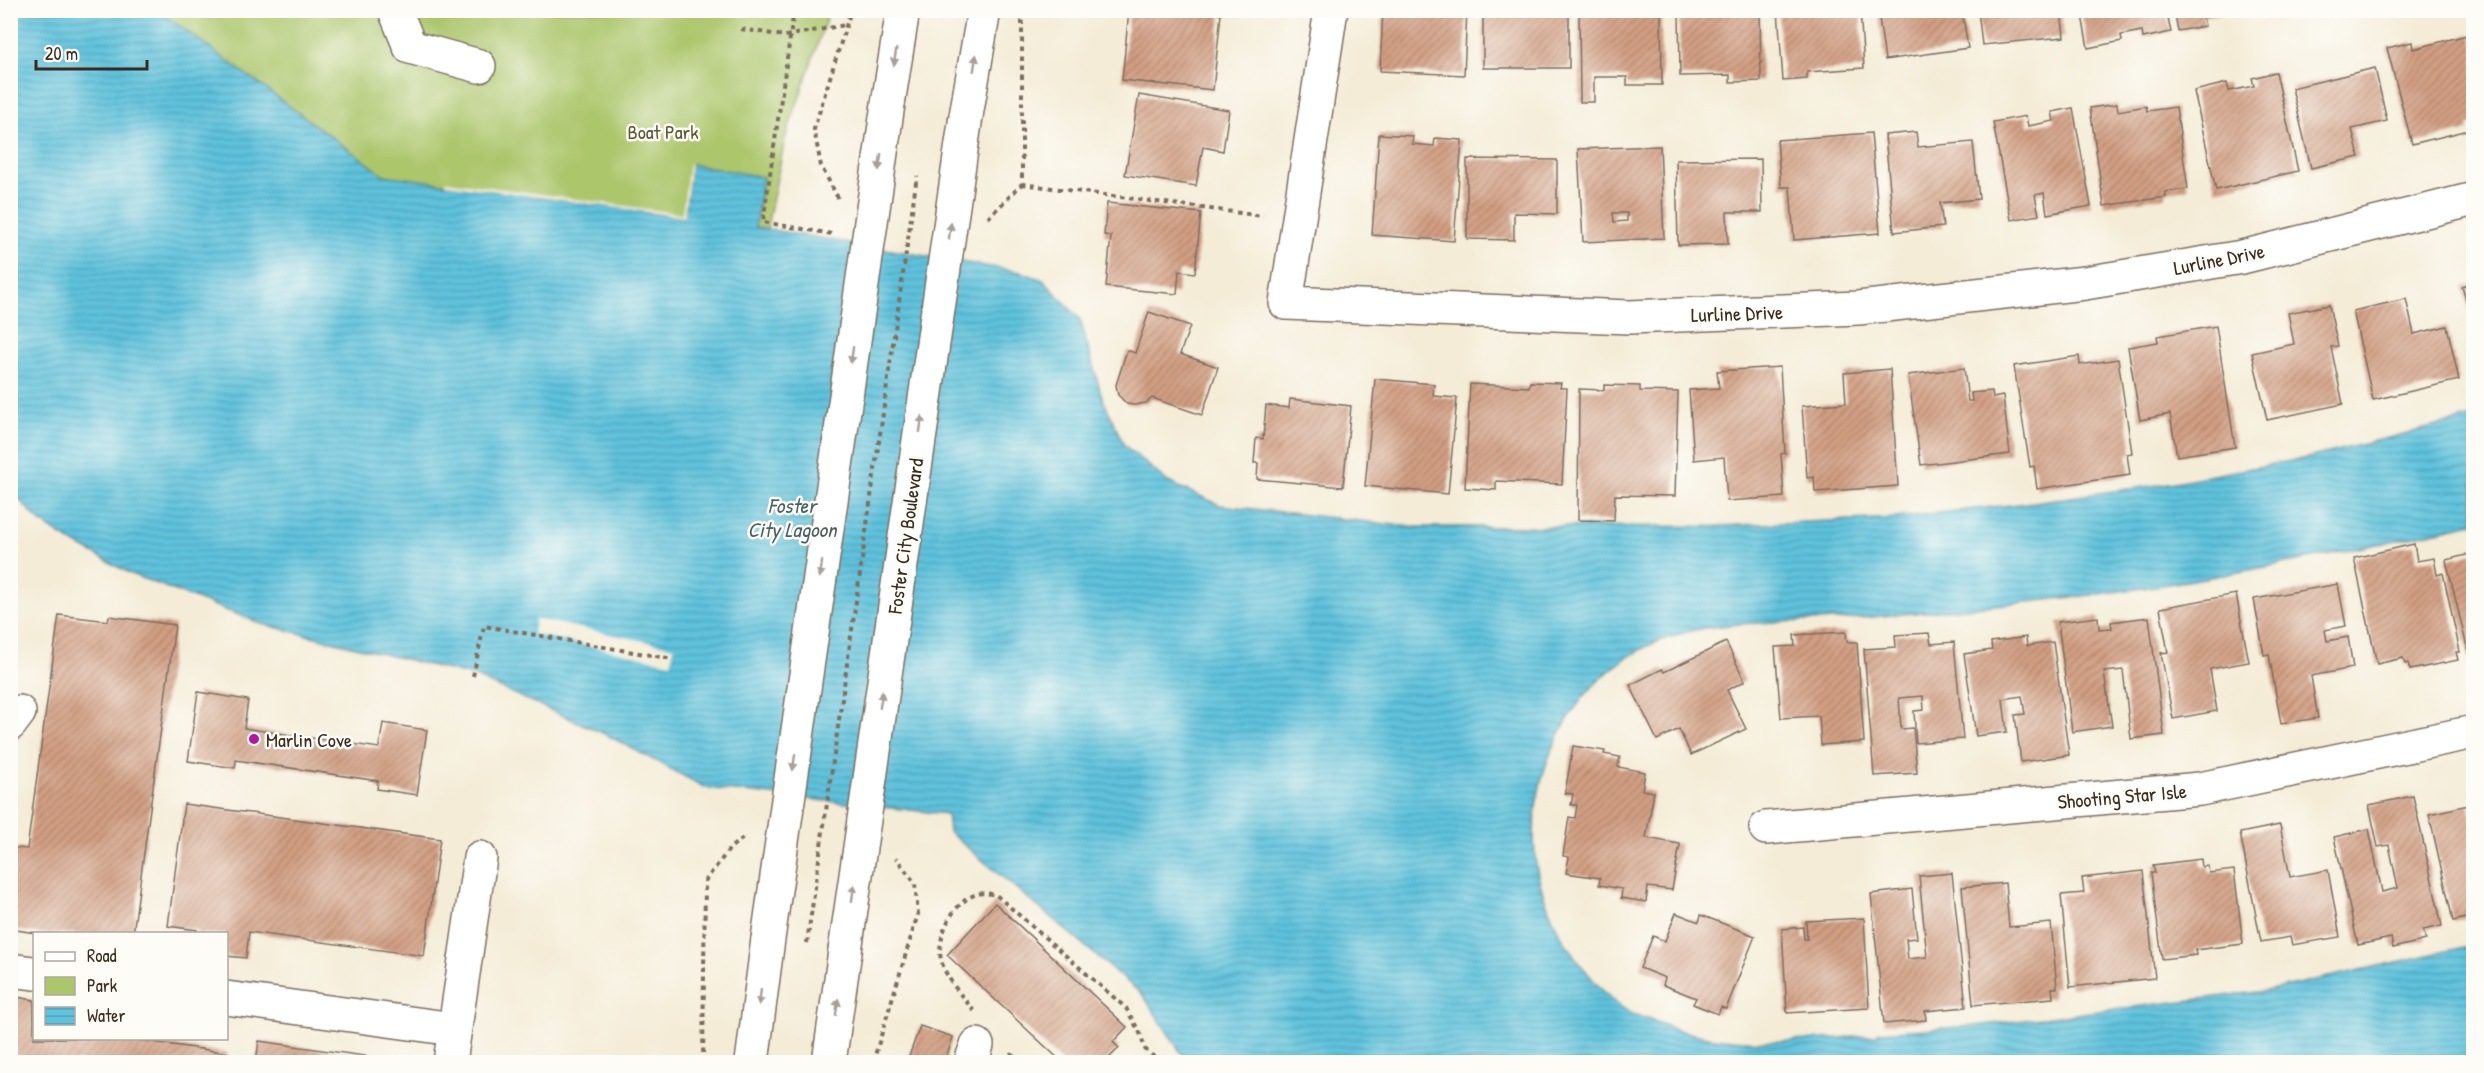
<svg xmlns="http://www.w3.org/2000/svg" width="2484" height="1073" viewBox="0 0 2484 1073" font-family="'Patrick Hand',sans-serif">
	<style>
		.park { fill: #acc66c; stroke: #747845; stroke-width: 1.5 }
		.water { fill: url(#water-rules); stroke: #4d767e; stroke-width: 1.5 }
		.pier { fill: #f4ecd7 }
		.building { fill: url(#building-hatch); fill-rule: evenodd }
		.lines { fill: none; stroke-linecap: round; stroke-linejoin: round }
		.minor-casing { stroke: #7c6e5f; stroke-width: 36 }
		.major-casing { stroke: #7c6e5f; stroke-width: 36 }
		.path { stroke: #7c6e5f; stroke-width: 4; stroke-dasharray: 4.5 4.5; stroke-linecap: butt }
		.minor { stroke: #fff; stroke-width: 33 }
		.major { stroke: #fff; stroke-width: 33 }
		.major-bridge-casing { stroke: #7c6e5f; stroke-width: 36; stroke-linecap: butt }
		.path-bridge { stroke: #7c6e5f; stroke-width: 4; stroke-dasharray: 4.5 4.5; stroke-linecap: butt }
		.major-bridge { stroke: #fff; stroke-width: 33 }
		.oneway { fill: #a79f9a }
		.poi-dot { fill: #b5179e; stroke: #fdfcf7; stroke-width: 2 }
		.labels { text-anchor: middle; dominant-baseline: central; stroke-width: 5; stroke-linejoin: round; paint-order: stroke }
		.park-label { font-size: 20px; fill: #5d5935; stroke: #fdfcf7 }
		.street-label { font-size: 20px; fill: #3b2a1e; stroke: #fdfcf7 }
		.poi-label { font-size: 20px; fill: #3b2a1e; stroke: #fdfcf7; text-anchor: start }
		.water-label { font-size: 21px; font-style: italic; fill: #486061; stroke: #fdfcf7 }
	</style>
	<defs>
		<pattern id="water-rules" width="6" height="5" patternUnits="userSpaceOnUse" patternTransform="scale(1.5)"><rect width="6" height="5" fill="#5fc3dd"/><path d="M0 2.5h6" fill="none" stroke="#509fb3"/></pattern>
		<pattern id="building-hatch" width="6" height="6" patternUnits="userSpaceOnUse" patternTransform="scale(1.5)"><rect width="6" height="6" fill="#d29f83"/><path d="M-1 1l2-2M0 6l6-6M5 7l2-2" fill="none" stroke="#ac826b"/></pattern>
	</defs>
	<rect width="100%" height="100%" fill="#fdfcf7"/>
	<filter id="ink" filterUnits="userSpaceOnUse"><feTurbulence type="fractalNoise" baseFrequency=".0167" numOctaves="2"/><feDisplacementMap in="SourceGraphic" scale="12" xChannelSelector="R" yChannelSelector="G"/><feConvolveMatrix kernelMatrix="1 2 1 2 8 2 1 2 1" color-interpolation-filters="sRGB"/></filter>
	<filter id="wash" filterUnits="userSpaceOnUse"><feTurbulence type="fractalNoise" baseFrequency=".008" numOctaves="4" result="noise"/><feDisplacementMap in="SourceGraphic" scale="24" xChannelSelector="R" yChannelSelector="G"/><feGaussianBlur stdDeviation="1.35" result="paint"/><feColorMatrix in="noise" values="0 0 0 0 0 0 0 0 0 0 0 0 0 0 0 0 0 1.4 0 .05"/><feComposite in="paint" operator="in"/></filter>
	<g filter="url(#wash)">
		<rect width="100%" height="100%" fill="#f4ecd7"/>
		<!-- park -->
		<polygon class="park" points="99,11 829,11 785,139 759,266 387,187"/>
		<!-- water -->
		<path class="water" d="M10,11H159L384,175L684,217L691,164L763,177L755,227L1021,272L1043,280L1080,319L1102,397L1124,445L1168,482L1220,505L1412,527L1716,526L1895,518L2019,504L2158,485L2307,458L2473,417V523C2336,554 2197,584 2056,599C1987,606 1918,613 1849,619C1777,625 1703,615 1638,651C1567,691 1528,776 1535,855C1537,881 1547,907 1558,930C1571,955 1618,1019 1648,1018C1718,1053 1802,1040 1877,1035L1879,1032L1975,1026L2266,991L2473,945V1062H1187L1143,995L949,832L947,814L706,788L607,735L473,676L262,624L131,574L60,535L37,519L10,489Z"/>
		<!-- pier -->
		<g class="pier">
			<polygon points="689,163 691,164 684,217 446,184 446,181 682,214"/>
			<polygon points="535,619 674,647 671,663 533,634"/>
		</g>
		<g id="blocks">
			<!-- building -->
			<g class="building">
				<polygon points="1129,10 1192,10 1221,14 1213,90 1122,80"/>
				<polygon points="1383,10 1467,10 1464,75 1380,71"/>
				<rect x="1483" y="10" width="86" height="58"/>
				<polygon points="1579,10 1661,10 1662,85 1627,85 1627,77 1594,77 1594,102 1580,102"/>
				<polygon points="1679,10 1760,10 1761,81 1730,82 1730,75 1680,76"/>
				<polygon points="1778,10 1860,10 1864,68 1807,72 1807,79 1783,81"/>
				<polygon points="1878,10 1962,10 1968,48 1885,60"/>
				<polygon points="1978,10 2061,10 2064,37 1982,45"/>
				<polygon points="2081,10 2166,10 2171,32 2143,38 2142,31 2121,35 2122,41 2088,48"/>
				<polygon points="2174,10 2232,10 2232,12 2203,17 2205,26 2178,31"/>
				<polygon points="2471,34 2474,45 2474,124 2468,125 2469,130 2412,144 2387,48 2412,42 2413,49"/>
				<polygon points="2375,68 2387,121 2352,129 2359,157 2311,168 2292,88"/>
				<polygon points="2276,72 2298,171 2216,190 2194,91 2227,83 2229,91 2254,86 2252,78"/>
				<polygon points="1139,95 1229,110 1223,151 1203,147 1196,186 1125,175"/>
				<polygon points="2117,104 2118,111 2146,106 2147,111 2176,107 2188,189 2165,192 2166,197 2104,206 2090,108"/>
				<polygon points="2073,108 2091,206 2047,214 2044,193 2035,195 2039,215 2011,220 1993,122 2026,116 2028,126 2054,121 2052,112"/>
				<polygon points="1916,132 1918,147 1973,142 1979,199 1940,203 1943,227 1894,232 1885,135"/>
				<polygon points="1871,133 1880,233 1794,240 1790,187 1781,187 1777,140"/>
				<polygon points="1379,134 1413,136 1412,144 1434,146 1435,138 1462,140 1454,241 1372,235"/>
				<path d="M1660,146L1664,238L1583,242L1578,149ZM1613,213H1627V221L1614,222Z"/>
				<polygon points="1467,159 1557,160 1557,214 1514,213 1514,240 1467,239"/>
				<polygon points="1761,159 1762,212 1727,212 1728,244 1678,245 1676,160"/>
				<polygon points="1107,203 1201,213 1195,273 1179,271 1177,294 1106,287 1111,236 1104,235"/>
				<polygon points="2474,283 2474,322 2473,322 2462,287"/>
				<polygon points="2406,299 2414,334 2447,326 2459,380 2373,400 2353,311"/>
				<polygon points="2329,305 2338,346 2331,347 2343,404 2267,420 2252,353 2294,344 2288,313"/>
				<polygon points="1149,312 1190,326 1180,354 1218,367 1202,415 1152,398 1146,403 1134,405 1127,404 1118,395 1116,385 1127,350 1135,353"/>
				<polygon points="2216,326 2235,447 2177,456 2170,414 2140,420 2128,347 2158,342 2157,336"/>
				<polygon points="2079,356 2080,365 2118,359 2132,453 2127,454 2130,475 2037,489 2034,466 2030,467 2014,366"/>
				<polygon points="1780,367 1785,453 1781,454 1784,497 1727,501 1724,457 1694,460 1689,390 1719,388 1717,371"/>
				<polygon points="1964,368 1968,401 1972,401 1971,393 1992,391 1993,398 2003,396 2010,454 1921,465 1908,375"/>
				<polygon points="1890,369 1898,486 1815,492 1814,477 1807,478 1802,406 1846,403 1844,373"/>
				<polygon points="1375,379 1434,384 1433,396 1457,398 1448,494 1365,486"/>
				<polygon points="1530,382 1561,383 1560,388 1567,388 1562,484 1496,481 1496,490 1465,488 1470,384 1529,387"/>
				<polygon points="1604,385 1640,386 1640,391 1678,392 1675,496 1615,495 1614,521 1578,520 1579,389 1604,390"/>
				<polygon points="1290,399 1351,406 1343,487 1257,479 1258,463 1254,463 1256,438 1263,439 1266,405 1289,408"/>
				<polygon points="2414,544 2417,561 2434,558 2437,575 2443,573 2460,652 2456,652 2458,660 2410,670 2408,663 2405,664 2403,658 2377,664 2354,558"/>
				<polygon points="2474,553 2474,672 2473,672 2446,560"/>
				<polygon points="2338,584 2346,626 2325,630 2327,641 2348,637 2353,668 2311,676 2318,718 2281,724 2269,654 2264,655 2254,599"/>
				<polygon points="2236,594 2249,662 2210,669 2217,711 2173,719 2161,653 2168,652 2160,608"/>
				<polygon points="59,615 108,621 109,616 175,625 133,934 42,934 10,929 10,847 27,849"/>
				<polygon points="2098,617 2099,629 2112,628 2111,622 2149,617 2164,735 2131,739 2123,670 2104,672 2112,726 2072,732 2058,622"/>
				<polygon points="1846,632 1847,642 1857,642 1864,742 1821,745 1819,716 1781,718 1775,647 1795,646 1794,635"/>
				<polygon points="1929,633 1931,644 1954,642 1963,739 1916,743 1914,711 1924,710 1923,696 1899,698 1901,729 1913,728 1917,773 1874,776 1864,649 1896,647 1895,635"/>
				<polygon points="2026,637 2027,646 2053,642 2069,755 2021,762 2015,715 2025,714 2022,696 2003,699 2007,732 1976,736 1964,654 1992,650 1991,642"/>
				<polygon points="1726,642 1745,681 1727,690 1746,729 1691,755 1679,729 1657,740 1630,685 1662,669 1664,672"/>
				<polygon points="198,692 248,700 244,728 379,748 383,723 427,730 417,795 377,789 378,781 236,760 235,768 188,761"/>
				<polygon points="1573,746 1605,751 1604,754 1620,757 1618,767 1645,772 1642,790 1654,792 1646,838 1680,844 1672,890 1648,887 1646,902 1621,898 1622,889 1599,885 1600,878 1566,873 1569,857 1563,856 1569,817 1575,818 1577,805 1571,805 1573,794 1565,793"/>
				<polygon points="2413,796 2442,926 2423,930 2426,940 2393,948 2391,938 2358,945 2334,837 2369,829 2382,892 2398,888 2389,845 2378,847 2369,805"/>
				<polygon points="184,804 440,839 424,956 249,932 246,958 226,956 226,934 197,934 197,930 168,926"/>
				<polygon points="2469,805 2474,823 2474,922 2471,922 2470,917 2453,921 2429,814"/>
				<polygon points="2280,825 2290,877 2328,870 2340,937 2292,945 2290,937 2261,942 2240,833"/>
				<polygon points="2201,859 2202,867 2208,866 2209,873 2234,870 2243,944 2195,950 2196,955 2162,959 2151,873 2155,873 2153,865"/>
				<polygon points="2143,871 2155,978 2070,987 2061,895 2084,893 2082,878"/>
				<polygon points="1952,873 1966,1007 1925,1011 1926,1020 1884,1024 1871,894 1912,889 1917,938 1906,939 1908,959 1927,957 1919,876"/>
				<polygon points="2005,883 2009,927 2051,923 2057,988 2052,988 2053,998 1973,1005 1962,887"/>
				<polygon points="995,903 1127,1027 1113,1042 1119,1048 1105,1062 1062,1062 947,955"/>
				<polygon points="1676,913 1699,922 1701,915 1755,936 1726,1009 1721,1007 1718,1014 1693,1004 1696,998 1663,985 1665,978 1640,968 1653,936 1665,941"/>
				<polygon points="1864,918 1869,1008 1787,1013 1782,929 1803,927 1804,939 1807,939 1806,921"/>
				<polygon points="10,996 34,1000 34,1038 125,1038 228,1053 226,1062 10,1062"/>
				<polygon points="920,1026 953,1037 945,1062 907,1062"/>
				<polygon points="259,1041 386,1059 385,1062 256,1062"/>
			</g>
		</g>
	</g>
	<g filter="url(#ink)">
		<use href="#blocks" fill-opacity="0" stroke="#7c6e5f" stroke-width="1.5"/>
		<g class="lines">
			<!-- minor casing -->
			<g class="minor-casing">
				<g id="minor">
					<polyline points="395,10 410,47 479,66"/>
					<polyline points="1331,10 1286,303 1629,317 1858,308 2085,283 2242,257 2474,199"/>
					<polyline points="10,724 19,712"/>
					<polyline points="1766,828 2200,789 2474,732"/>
					<polyline points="10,970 34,973"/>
					<polyline points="226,998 454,1029"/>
					<polyline points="450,1062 480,858"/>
					<polyline points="971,1062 977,1045"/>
				</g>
			</g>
			<!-- major casing -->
			<g class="major-casing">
				<g id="major">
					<polyline points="888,104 903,10"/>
					<polyline points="966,116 984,10"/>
					<polyline points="752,1062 768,939"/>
					<polyline points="829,1062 845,951"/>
				</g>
			</g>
			<!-- path -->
			<g class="path">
				<polyline points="794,10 763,222 832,234"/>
				<polyline points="741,29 785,36 845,25"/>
				<polyline points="1022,184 1263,216"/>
				<polyline points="838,198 821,166 814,129 851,10"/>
				<polyline points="988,218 1022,184 1022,10"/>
				<polyline points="473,676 484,626 673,659"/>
				<path d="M974,1011C962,996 946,979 941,960C936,937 953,901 977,894C982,892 990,894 996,895L1126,1008L1140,1033L1145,1049L1159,1062"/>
				<polyline points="1010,1054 1025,1062"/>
				<polyline points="703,1062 705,881 731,847 746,836"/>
				<polyline points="873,1062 918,914 915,883 896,858"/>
			</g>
			<!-- minor -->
			<use href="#minor" class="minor"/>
			<!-- major -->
			<use href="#major" class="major"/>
			<!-- major-bridge casing -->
			<g class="major-bridge-casing">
				<g id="major-bridge">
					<polyline points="768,939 888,104"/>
					<polyline points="845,951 966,116"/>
				</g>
			</g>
			<!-- path-bridge -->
			<polyline class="path-bridge" points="807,943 917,176"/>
			<!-- major-bridge -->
			<use href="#major-bridge" class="major-bridge"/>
		</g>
		<!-- one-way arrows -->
		<defs><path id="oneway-solid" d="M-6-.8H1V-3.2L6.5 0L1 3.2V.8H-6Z" transform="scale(1.5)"/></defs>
		<g class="oneway">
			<use href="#oneway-solid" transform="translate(895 57) rotate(99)"/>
			<use href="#oneway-solid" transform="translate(975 63) rotate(-81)"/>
			<use href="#oneway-solid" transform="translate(880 162) rotate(98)"/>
			<use href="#oneway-solid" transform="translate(950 231) rotate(-82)"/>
			<use href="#oneway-solid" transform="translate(852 355) rotate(98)"/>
			<use href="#oneway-solid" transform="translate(921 424) rotate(-82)"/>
			<use href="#oneway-solid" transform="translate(821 569) rotate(98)"/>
			<use href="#oneway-solid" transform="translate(881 700) rotate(-82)"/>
			<use href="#oneway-solid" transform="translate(794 762) rotate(98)"/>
			<use href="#oneway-solid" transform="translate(853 893) rotate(-82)"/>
			<use href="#oneway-solid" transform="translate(760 997) rotate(97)"/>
			<use href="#oneway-solid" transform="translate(837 1007) rotate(-82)"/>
		</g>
	</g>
	<!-- markers -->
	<circle class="poi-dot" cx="254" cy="739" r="6"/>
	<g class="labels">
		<!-- park labels -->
		<g class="park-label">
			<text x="663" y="131">Boat Park</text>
		</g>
		<!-- street labels -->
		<g class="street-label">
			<text transform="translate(2219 259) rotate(-11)">Lurline Drive</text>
			<text transform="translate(1737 313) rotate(-2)">Lurline Drive</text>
			<text transform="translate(905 536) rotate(-82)">Foster City Boulevard</text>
			<text transform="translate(2122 796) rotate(-5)">Shooting Star Isle</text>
		</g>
		<!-- poi labels -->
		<g class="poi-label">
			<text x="266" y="739">Marlin Cove</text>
		</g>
		<!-- water labels -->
		<g class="water-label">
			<text x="792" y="505">Foster<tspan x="792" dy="24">City Lagoon</tspan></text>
		</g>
	</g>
	<!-- margin -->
	<rect width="2484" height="1073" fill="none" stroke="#fdfcf7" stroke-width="36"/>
	<!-- legend -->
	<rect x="33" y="932" width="195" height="108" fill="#fdfcf7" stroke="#afa8a0" stroke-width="1.5"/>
	<rect x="45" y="952" width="30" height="9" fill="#ffffff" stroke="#afa8a0" stroke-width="1.5"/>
	<text x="87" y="962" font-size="18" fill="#3b2a1e">Road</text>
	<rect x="45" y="977" width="30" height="18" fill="#acc66c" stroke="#afa8a0" stroke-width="1.5"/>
	<text x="87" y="992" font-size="18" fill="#3b2a1e">Park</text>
	<rect x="45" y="1007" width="30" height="18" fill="url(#water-rules)" stroke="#afa8a0" stroke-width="1.5"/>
	<text x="87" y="1022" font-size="18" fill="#3b2a1e">Water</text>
	<!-- scale -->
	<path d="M36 60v9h111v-9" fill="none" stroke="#3b2a1e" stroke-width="3"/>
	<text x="45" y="60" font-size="18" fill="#3b2a1e" stroke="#fdfcf7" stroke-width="4.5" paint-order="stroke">20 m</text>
</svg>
